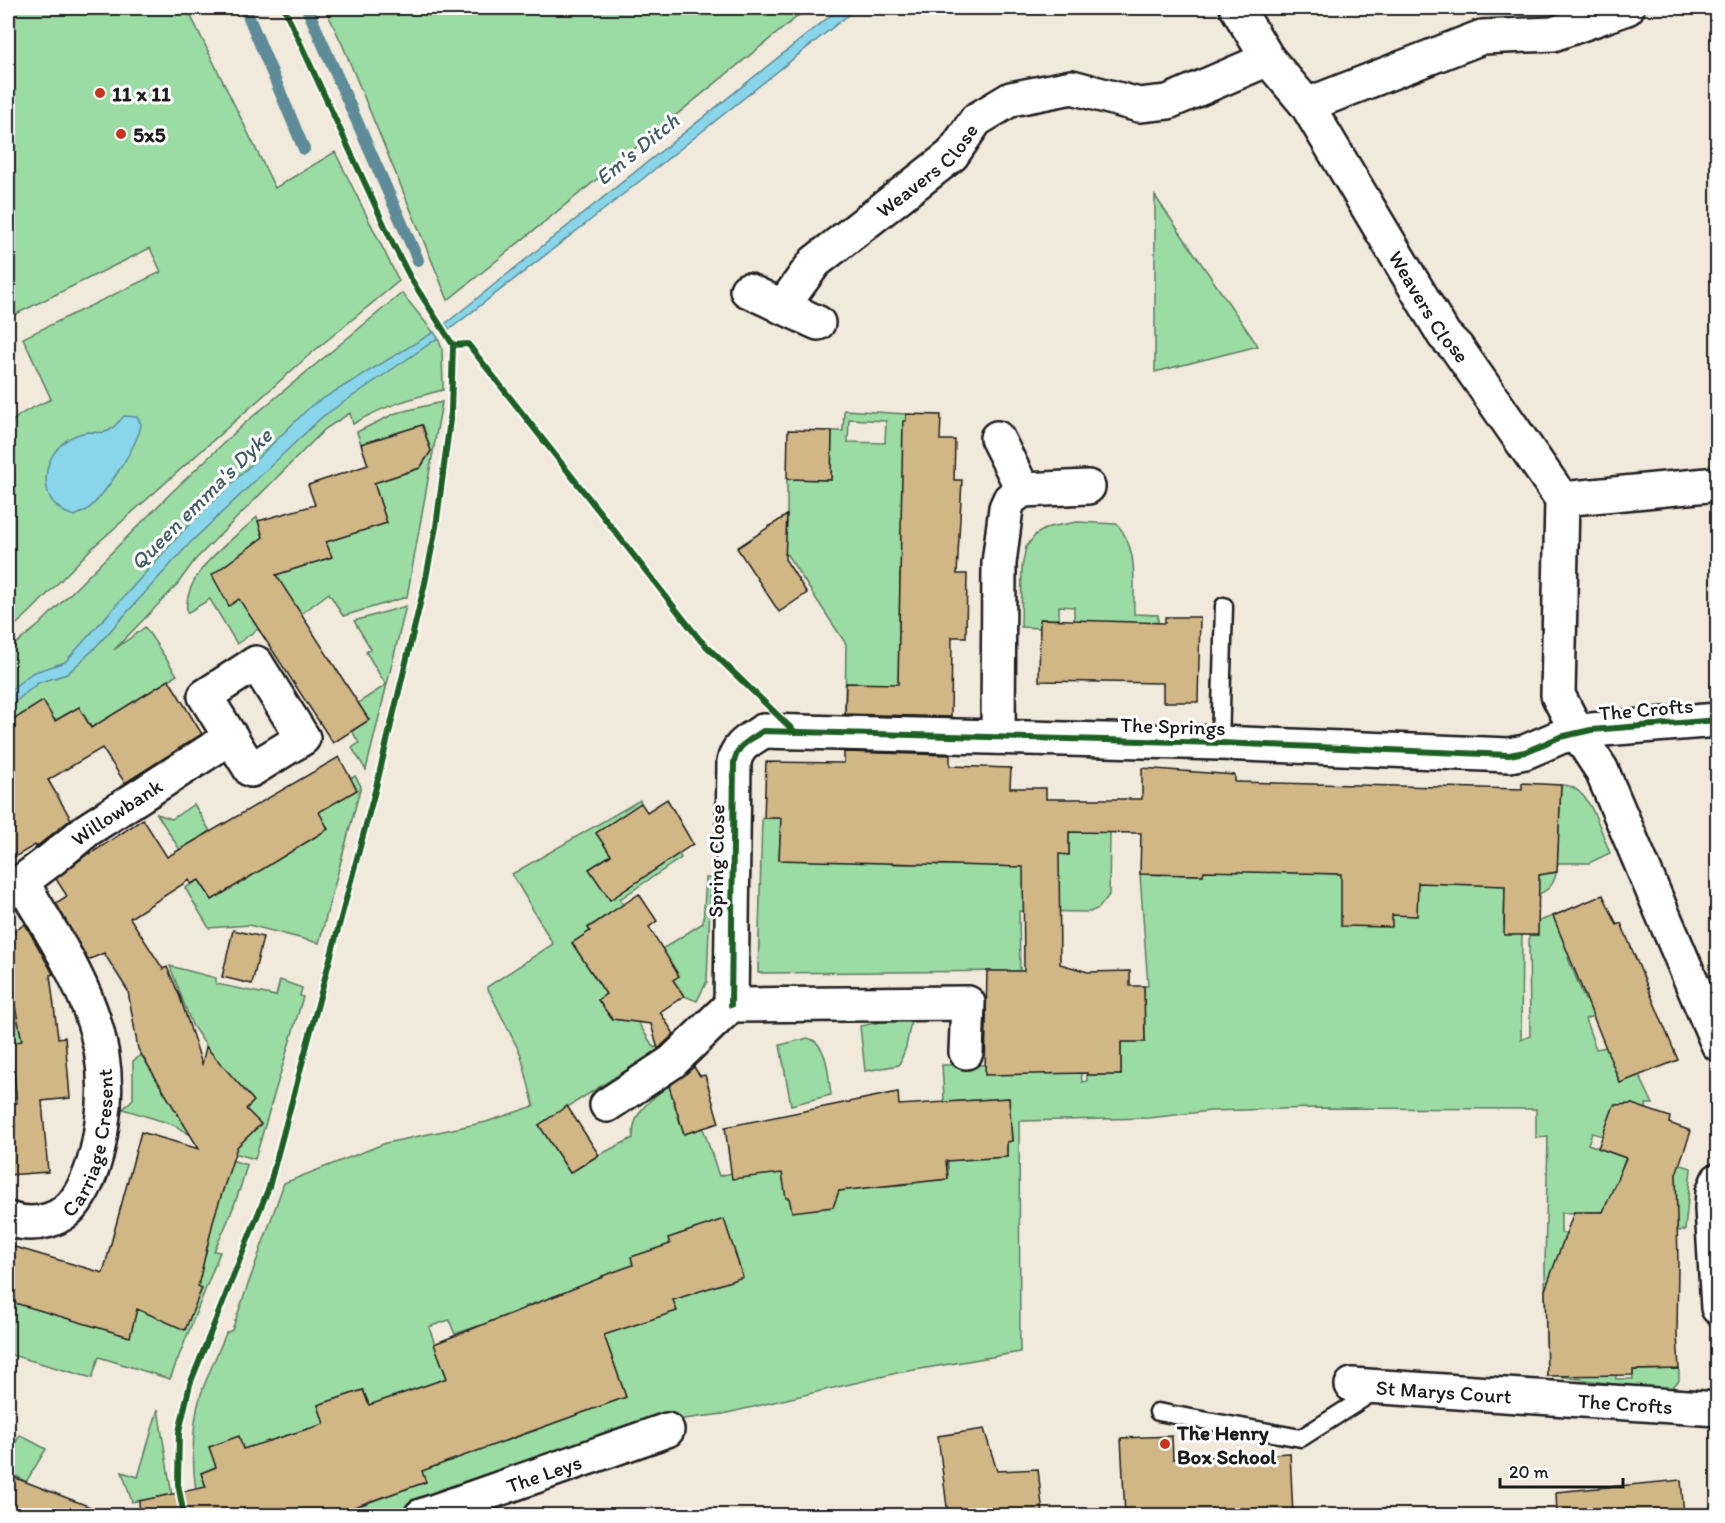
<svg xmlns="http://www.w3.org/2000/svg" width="1725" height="1523" viewBox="0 0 1725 1523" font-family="Itim,sans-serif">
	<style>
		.green { fill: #9bdba4; stroke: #5c7c60; stroke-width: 1.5; fill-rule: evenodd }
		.water { fill: #89d5e9; stroke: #5d8b97; stroke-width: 1.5 }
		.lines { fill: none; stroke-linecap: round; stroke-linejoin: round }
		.stream { stroke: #5d8b97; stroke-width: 12 }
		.building { fill: #d1b686; stroke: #1c1c1c; stroke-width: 1.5 }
		.lane-casing { stroke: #1c1c1c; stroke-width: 21 }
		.street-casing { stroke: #1c1c1c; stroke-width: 38 }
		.lane { stroke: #fff; stroke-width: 16 }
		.street { stroke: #fff; stroke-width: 33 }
		.cycleway-casing { stroke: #fff; stroke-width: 10 }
		.cycleway { stroke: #1b5e20; stroke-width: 6 }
		.poi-dot { fill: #c8321e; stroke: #fff; stroke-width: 2 }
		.labels { text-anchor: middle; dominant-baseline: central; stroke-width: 6; stroke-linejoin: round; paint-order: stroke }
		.poi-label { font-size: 21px; font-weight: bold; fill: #1c1c1c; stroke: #fff; text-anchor: start }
		.street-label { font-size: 21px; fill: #1c1c1c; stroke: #fff }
		.water-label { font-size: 22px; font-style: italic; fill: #425d64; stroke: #fff }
	</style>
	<rect width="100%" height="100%" fill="#f1e9db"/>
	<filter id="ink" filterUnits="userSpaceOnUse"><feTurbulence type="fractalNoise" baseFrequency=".0167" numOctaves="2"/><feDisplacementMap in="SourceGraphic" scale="12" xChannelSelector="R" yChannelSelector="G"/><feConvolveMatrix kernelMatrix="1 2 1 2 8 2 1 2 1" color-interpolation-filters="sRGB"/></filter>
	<g filter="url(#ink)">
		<!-- green -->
		<g class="green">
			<path d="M8,8H187L275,188L335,152L399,281L308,356L91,549L32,610L8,632V498L13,469L8,467C8,456 4,439 8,429C14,413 38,406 51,399L23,338L161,272L150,248L8,318Z"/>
			<polygon points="325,8 808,8 448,300 343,46"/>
			<polygon points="1155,196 1258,346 1155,372"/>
			<path d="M402,293L438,338L442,349L443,390C411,398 381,407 353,424L350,413L325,429L195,560L176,586L114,650L145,627L177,675L92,728L79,707L25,737L51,785L8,811V650L39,625L172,492L246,422Z"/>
			<path d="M442,402L407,597L343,616L329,593L301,614H288L260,632L258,629L237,644L210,599L187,613C182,572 231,542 257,517L275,575L331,557L326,542L387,523L374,483L420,468L431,451L423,425L361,444L357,432L396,413Z"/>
			<path d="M844,410L906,414L902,573H900L898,703L845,710L846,644L768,526H787V479L831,480L832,431H843ZM849,419L886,421L885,443L848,442Z"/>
			<path d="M1077,522L1117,524C1139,550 1133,582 1134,614L1158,615V632L1074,621V607L1059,606V619H1041L1040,628L1021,627L1022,567L1026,547L1036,534L1049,527Z"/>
			<polygon points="406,606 366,770 352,748 359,743 352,731 369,720 358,703 386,685 366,652 371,649 354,621"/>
			<polygon points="355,776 361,786 319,943 249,925 209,928 185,888 199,880 212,900 328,829 312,801"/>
			<path d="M1235,782H1241L1240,871L1341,874L1420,883L1421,847L1505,885L1504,925L1522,927L1521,1040L1530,1036L1529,925L1561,913L1580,940L1568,958L1585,1000L1602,994L1610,1010L1585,1019L1596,1049L1606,1047L1633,1062L1653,1104H1646L1647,1115L1603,1136L1592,1133L1588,1144L1626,1158L1622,1167L1679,1164L1691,1168L1685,1230L1677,1231L1621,1211L1561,1213V1233L1609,1232L1616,1379H1633V1370L1679,1369V1381L1667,1392L1559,1376V1343H1546L1545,1265L1548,1137L1536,1138V1109L1316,1108L1210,1111L1149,1118L1019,1121L1020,1352L897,1373L723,1414L668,1421L397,1515H316L311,1502L329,1496L307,1429L263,1443L251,1471L239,1437L216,1467L201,1473L216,1515L202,1516C191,1481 190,1429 201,1394C208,1374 218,1353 226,1333L232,1330L284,1183L386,1143L486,1122L534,1106L521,1055L487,987L553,944L512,874L640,800L641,803L596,833L611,855L590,869L610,900L679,854L681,858L620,899L623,905L588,927L590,931L572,943L606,994L598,1000L612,1019L620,1020L631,1011L654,1048L674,1035L677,1038L539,1125L570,1173L599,1155L633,1138C632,1111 651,1100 669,1085L683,1133L703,1128L719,1176L732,1173H782L803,1195L820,1208L833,1207L837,1196L834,1183L884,1164L886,1186L913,1184L911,1165L931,1180L948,1179V1159L1007,1157V1142L1012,1141L1009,1098L949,1102L946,1133L942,1065H1018L1081,1073L1082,1082L1087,1081V1075H1121V1042L1145,1041L1144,986H1148L1140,874L1161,875L1162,831L1180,875H1203L1204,827L1234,866ZM586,1285L626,1397L549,1424L543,1360L524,1307ZM449,1320L455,1334L478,1326L496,1378L516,1371L537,1430L459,1457L452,1394L429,1327ZM363,1390L369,1405L426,1482L362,1505L355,1485L345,1487L318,1405Z"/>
			<path d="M1561,785C1589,783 1601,832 1610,853L1589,863H1558C1555,890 1547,891 1523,901L1519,861L1557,862Z"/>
			<polygon points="194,804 210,831 180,850 157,814 172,819"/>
			<polygon points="762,818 781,818 779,859 891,819 891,864 920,864 921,824 938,824 937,865 971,865 1021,848 1069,855 1069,832 1110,832 1109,895 1099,908 1090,912 1019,911 1020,971 758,973"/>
			<polygon points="706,878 711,878 707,981 697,1001 684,996 673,980 662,949 703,923"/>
			<polygon points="170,966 216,978 216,984 276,996 280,980 302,988 300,996 303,997 255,1159 201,1144 191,1135 174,1125 123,1109 133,1099 133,1061 142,1055 204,1102 211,1053 192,1025"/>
			<polygon points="8,983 12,991 22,1041 11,1043 14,1074 8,1075"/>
			<polygon points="912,1016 906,1047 899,1065 865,1071 860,1026"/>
			<path d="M808,1038C829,1044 828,1077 831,1095L791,1105L780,1045Z"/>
			<path d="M193,1148L247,1165C239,1195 228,1223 214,1251L220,1252L170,1379L99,1357L92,1378L8,1354V1301L106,1329L144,1284Z"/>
			<polygon points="158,1409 175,1515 168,1515 164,1496 132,1502 122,1472 138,1477"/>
			<polygon points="20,1435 46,1449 26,1482 8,1471 8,1455"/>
		</g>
		<!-- water -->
		<g class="water">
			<polygon points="840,8 857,8 606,208 450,329 445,324"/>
			<polygon points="434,332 438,338 322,417 191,542 92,651 67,674 38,683 8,708 8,692 32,673 65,662 183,531 312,405"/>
			<path d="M124,416L137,417L141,424C139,444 104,496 87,510C83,512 79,514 75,516C62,513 49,502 47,488C42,461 61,435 89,432C95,432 101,434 108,431C113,429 119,421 124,416Z"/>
		</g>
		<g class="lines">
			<!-- stream -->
			<g class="stream">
				<polyline points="245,8 304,149"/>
				<polyline points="307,8 418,260"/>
			</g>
		</g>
		<!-- building -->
		<g class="building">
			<polygon points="906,414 941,415 940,440 955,440 954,480 962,480 957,574 967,574 966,637 952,637 951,717 845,714 846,683 898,684 903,421 906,421"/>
			<polygon points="422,425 431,451 420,468 374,483 387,523 326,542 332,557 276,575 369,720 333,743 239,599 229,606 212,575 263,537 258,521 315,505 308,485 368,465 361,444"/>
			<polygon points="788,430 832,431 831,480 787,479"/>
			<polygon points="787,515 785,559 807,593 779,612 737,548"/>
			<polygon points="1165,617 1200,617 1198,702 1163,702 1163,683 1039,681 1040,619 1165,623"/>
			<polygon points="169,680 202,734 125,783 102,748 48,780 71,819 36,847 35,845 8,861 8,723 43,701 55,721 79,707 91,728"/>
			<polygon points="844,752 950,755 950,766 1011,768 1010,788 1046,788 1046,799 1142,799 1142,768 1235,775 1235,782 1522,789 1522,783 1561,785 1557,872 1539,875 1538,935 1504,935 1505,886 1418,883 1417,916 1392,915 1392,927 1341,926 1341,874 1204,871 1203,875 1140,874 1141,833 1069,832 1069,855 1059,854 1060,964 1088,972 1130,971 1130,986 1144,986 1145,1042 1121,1042 1121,1075 1087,1075 1087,1073 985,1075 987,971 1024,971 1023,867 779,860 781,818 764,818 766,762 844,763"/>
			<polygon points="339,757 357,790 319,812 328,829 212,900 199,880 191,884 189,880 130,918 163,969 167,967 180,997 202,1064 206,1047 254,1101 246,1109 261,1124 237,1147 214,1218 198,1286 202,1288 185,1330 137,1309 130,1337 8,1301 8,1245 103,1273 141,1132 199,1149 138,1049 128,991 104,953 88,960 56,903 67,896 56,879 90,852 90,854 143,819 167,857"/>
			<polygon points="667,799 693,844 610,900 589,869 611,855 596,833 641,803 647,812"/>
			<polygon points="639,894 657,921 649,927 679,976 673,980 684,996 660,1012 674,1034 658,1049 651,1024 612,1019 598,1000 606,994 572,943 590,931 588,928"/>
			<polygon points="1603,895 1617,925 1621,923 1678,1060 1620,1083 1553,916"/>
			<polygon points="25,924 53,974 50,975 58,1038 65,1037 70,1098 42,1101 48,1172 8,1175 8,1104 17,1103 11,1043 22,1041 12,991 8,983 8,936"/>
			<polygon points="233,930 263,937 252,984 222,977"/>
			<polygon points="694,1067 700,1076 705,1075 719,1123 684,1134 669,1086"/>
			<polygon points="898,1092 899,1105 1009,1098 1012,1141 1007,1142 1007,1157 946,1161 948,1179 839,1191 833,1207 792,1212 789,1198 786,1198 782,1173 732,1179 725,1127"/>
			<polygon points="1632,1104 1670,1117 1669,1123 1691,1131 1676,1174 1678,1263 1677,1334 1679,1369 1633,1370 1633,1375 1547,1376 1545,1290 1574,1212 1603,1212 1626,1158 1598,1148 1614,1105"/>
			<polygon points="567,1106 599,1155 570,1173 539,1125"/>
			<polygon points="724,1219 743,1277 673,1300 677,1311 604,1335 626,1397 422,1471 426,1482 331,1515 140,1515 139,1501 206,1487 201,1473 216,1467 209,1447 239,1436 243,1449 324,1424 318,1405 363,1390 369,1405 447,1378 434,1344 603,1277 602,1276 633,1265 631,1257 670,1244 668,1238"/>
			<polygon points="984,1429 997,1471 1038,1469 1043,1515 948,1515 938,1436"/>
			<polygon points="1172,1436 1173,1459 1290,1453 1293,1515 1125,1515 1121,1438"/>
			<polygon points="8,1475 106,1513 106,1515 8,1515"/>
			<polygon points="1681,1480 1684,1515 1557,1515 1556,1492"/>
		</g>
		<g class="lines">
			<!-- lane casing -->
			<g class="lane-casing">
				<g id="lane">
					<polyline points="1220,743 1224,606"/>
					<polyline points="1158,1412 1301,1438 1375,1391"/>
				</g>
			</g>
			<!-- street casing -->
			<g class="street-casing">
				<g id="street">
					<path id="s1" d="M1237,8L1268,59L1307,105L1444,335L1457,348L1562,499L1558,695L1578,734L1601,769L1718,1044"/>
					<polyline points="1307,105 1482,37 1553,34 1627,8"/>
					<polyline points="747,290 818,323"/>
					<path id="s2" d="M782,307L815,262L952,155L976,120L1011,99L1072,87L1139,105L1168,102L1268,59"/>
					<polyline points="997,438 1023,490"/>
					<polyline points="1562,499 1718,484"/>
					<polygon points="256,663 303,738 251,770 205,696"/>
					<polyline points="998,737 999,563 1006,508 1010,499 1023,490 1088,487"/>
					<path id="s3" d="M8,892L52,859L87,830L231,737"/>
					<path d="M731,1005L734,762C738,744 749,741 763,731L1220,743L1509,755L1525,752L1560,737L1591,730L1718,720"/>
					<polyline points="607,1105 672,1062 731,1005 968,1003 966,1052"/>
					<polyline points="1718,1180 1713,1192 1712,1208 1718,1308"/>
					<path id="s4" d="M8,1219C34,1228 64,1222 79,1196C93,1174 99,1148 102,1123C117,1027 67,960 22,882"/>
					<path id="s5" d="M1352,1385L1718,1409"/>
					<path id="s6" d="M421,1516L667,1430"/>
				</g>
			</g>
			<!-- lane -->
			<use href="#lane" class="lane"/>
			<!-- street -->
			<use href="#street" class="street"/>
			<!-- cycleway casing -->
			<g class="cycleway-casing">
				<g id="cycleway">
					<polyline points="453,345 468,344 700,640 795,732"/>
					<path d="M731,1005L734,762C738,744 749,741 763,731L1220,743L1509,755L1525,752L1560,737L1591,730L1718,720"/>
					<polyline points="184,1516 178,1484 179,1432 190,1384 269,1187 376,787 425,583 436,527 451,412 453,345 411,279 393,244 284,8"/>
				</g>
			</g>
			<!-- cycleway -->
			<use href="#cycleway" class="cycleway"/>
		</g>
	</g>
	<!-- markers -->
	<g class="poi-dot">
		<circle cx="100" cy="93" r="6"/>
		<circle cx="121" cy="134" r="6"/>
		<circle cx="1165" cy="1444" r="6"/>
	</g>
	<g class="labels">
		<!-- poi labels -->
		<g class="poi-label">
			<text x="112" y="93">11 x 11</text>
			<text x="133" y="134">5x5</text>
			<text x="1177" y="1432">The Henry<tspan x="1177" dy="24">Box School</tspan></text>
		</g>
		<!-- street labels -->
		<g class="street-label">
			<text stroke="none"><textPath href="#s2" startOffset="201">Weavers Close</textPath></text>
			<text stroke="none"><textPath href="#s1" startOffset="356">Weavers Close</textPath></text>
			<text transform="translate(1646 709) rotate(-5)">The Crofts</text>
			<text transform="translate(1173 726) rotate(2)">The Springs</text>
			<text stroke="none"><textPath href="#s3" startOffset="135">Willowbank</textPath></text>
			<text transform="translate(716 861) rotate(-89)">Spring Close</text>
			<text stroke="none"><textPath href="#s4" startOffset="136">Carriage Cresent</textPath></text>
			<text stroke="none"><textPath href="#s5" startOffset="92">St Marys Court</textPath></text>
			<text stroke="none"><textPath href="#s5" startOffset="274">The Crofts</textPath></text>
			<text stroke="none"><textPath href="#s6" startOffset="130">The Leys</textPath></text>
		</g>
		<!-- water labels -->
		<g class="water-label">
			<text transform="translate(637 149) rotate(-39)">Em's Ditch</text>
			<text transform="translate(201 499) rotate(-45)">Queen emma's Dyke</text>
		</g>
	</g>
	<!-- margin -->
	<rect width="1725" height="1523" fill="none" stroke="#fff" stroke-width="30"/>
	<rect x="15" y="15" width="1695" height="1493" fill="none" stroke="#1c1c1c" stroke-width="2" filter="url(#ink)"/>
	<!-- scale -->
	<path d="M1500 1478v9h123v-9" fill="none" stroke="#1c1c1c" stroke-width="3"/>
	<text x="1509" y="1478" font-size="18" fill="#1c1c1c" stroke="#ffffff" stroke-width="4.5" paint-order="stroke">20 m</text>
</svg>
